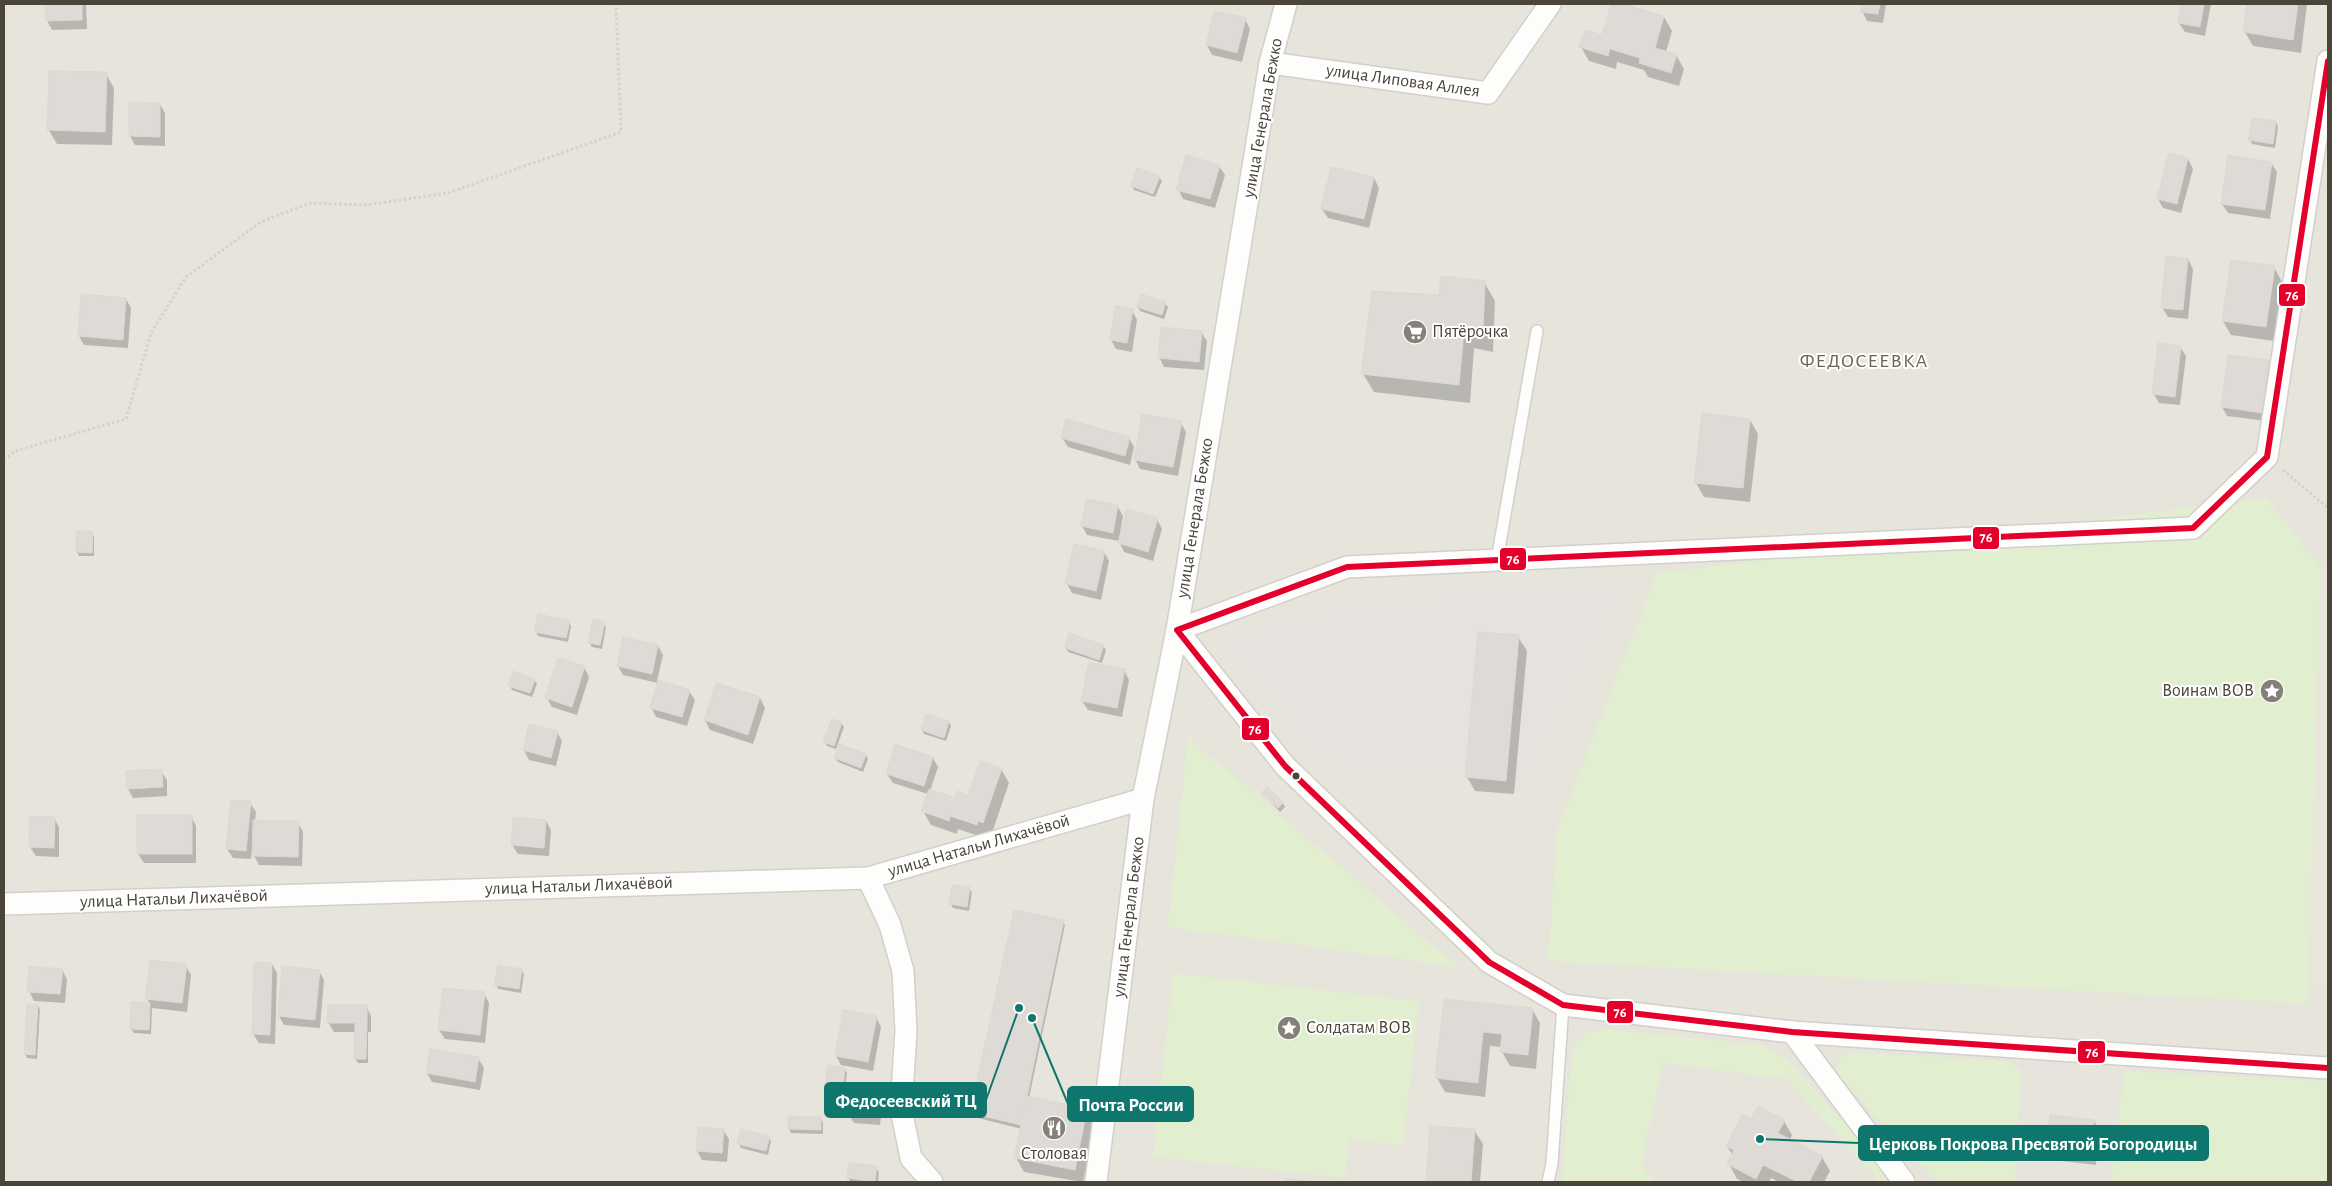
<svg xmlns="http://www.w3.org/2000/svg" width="2332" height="1186" viewBox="0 0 2332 1186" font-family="'Alegreya Sans',sans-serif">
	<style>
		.residential { fill: #e7e4dc }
		.industrial { fill: #e6e2de }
		.education { fill: #eae5da }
		.green { fill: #e1eecf }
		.parking { fill: #e6e3df }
		.shadow { fill: #0003 }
		.building { fill: #dedbd6; stroke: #dcd9d4 }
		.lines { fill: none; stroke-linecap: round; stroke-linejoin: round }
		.service-casing { stroke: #d2d0cb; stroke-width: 14 }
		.minor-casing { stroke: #d2d0cb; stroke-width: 24 }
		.path { stroke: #d3d2cc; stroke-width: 3; stroke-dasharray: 2.5 2.5; stroke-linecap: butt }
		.service { stroke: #fdfdfc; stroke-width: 11 }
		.minor { stroke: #fdfdfc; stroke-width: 21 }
		.bus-1-casing { stroke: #fff; stroke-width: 10 }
		.bus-1 { stroke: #e4002b; stroke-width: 6 }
		.bus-dot { fill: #4b4439; stroke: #fff; stroke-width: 2 }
		.labels { text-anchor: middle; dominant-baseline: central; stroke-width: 4; stroke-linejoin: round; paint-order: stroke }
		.street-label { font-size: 18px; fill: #4b4439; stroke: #fff }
		.poi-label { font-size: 18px; fill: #4b4439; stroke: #fff; text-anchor: start }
		.quarter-label { font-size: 20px; letter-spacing: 1px; fill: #6e6250; stroke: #fff }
		.leader { fill: none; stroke: #0f766e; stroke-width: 2 }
		.callout-dot { fill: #0f766e; stroke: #fff; stroke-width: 2 }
		.callout { fill: #0f766e; stroke: #0f766e; stroke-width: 2 }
		.callout-label { font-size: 19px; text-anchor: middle; font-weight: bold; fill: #fff }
		.line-badge { stroke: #fff; stroke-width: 2 }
		.badge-label { font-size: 14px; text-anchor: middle; font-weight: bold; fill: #fff }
	</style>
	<rect width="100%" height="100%" fill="#f4f2ee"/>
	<!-- residential -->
	<rect class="residential" x="4" y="4" width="2324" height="1178"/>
	<!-- industrial -->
	<polygon class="industrial" points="1622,584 1523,789 1323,763 1222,638 1364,596"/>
	<!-- education -->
	<polygon class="education" points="2328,560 2328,989 2308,987 2321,568"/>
	<!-- green -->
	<g class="green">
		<polygon points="2267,498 2321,568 2308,1004 1548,961 1557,830 1657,573"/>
		<polygon points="1188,737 1458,967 1168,927"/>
		<polygon points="1173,973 1419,1001 1403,1146 1349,1139 1345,1178 1153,1157"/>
		<path d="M1606,1029L1763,1045L1788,1060L1890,1175L1884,1182H1880L1787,1079L1663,1063L1641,1165L1654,1182H1562L1571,1059C1578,1036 1581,1032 1606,1029Z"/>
		<polygon points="1848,1052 2012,1061 2021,1071 2015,1181 2026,1182 1938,1182 1838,1076 1838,1060"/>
		<polygon points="2124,1071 2328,1081 2328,1182 2111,1182"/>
	</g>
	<!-- parking -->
	<polygon class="parking" points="2012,1061 2071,1066 2069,1077 2021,1071"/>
	<!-- shadow -->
	<g class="shadow">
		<polygon points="47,4 86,4 87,29 52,30 47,21"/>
		<polygon points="1612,4 1664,17 1672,31 1666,52 1676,55 1684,69 1679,86 1648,77 1644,70 1617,62 1616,69 1589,61 1581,47 1603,36"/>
		<polygon points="1863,4 1886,4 1883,23 1867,21 1862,11"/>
		<polygon points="2183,4 2211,4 2205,36 2185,32 2179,23"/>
		<polygon points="2249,4 2307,4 2301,53 2253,46 2245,32"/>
		<polygon points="1215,12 1245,19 1250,29 1242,62 1212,55 1207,45"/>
		<polygon points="106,74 114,88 112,145 57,144 48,129"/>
		<polygon points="160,104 165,113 165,146 135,145 130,136"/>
		<polygon points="2276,122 2278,127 2275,148 2252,144 2250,140"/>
		<polygon points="2188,159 2193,169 2181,213 2163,208 2158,199"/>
		<polygon points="2271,163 2277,172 2270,219 2228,213 2222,204"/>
		<polygon points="1219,166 1225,175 1215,208 1183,199 1178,189"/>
		<polygon points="1159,177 1162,181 1155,197 1134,190 1132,185"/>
		<polygon points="1374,178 1379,188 1369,228 1328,218 1322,209"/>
		<polygon points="2188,259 2193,269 2188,319 2168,317 2162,307"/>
		<polygon points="2274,267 2282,282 2274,341 2231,335 2223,321"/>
		<polygon points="1484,282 1495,301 1493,352 1474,348 1470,403 1374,392 1363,374 1440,296"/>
		<polygon points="126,299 131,308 128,348 84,345 79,336"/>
		<polygon points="1165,303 1168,307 1164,319 1140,311 1138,307"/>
		<polygon points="1132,310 1137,320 1132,352 1116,349 1111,340"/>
		<polygon points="1201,332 1207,341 1204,370 1164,367 1159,357"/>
		<polygon points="2180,347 2186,356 2180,405 2159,403 2154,394"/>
		<polygon points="2229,356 2268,361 2273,371 2266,421 2227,416 2222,407"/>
		<polygon points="1750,420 1758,434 1750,502 1704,497 1696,483"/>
		<polygon points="1181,423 1186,432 1178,476 1140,469 1135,459"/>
		<polygon points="1062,438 1129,438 1134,447 1130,465 1068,447"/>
		<polygon points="1118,507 1123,516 1120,533 1157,519 1162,529 1153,561 1124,552 1119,541 1087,535 1082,526"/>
		<polygon points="92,532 94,537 94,556 79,556 77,552"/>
		<polygon points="1104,552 1109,561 1101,600 1072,593 1067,584"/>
		<polygon points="569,622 571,626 568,642 538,636 536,632"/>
		<polygon points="604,623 606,627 602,649 592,647 589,642"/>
		<polygon points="1518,637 1527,651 1514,794 1475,791 1467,777"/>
		<polygon points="658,646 663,655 657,681 689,691 695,700 687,726 656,717 651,707 658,683 623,675 618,666"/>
		<polygon points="1103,646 1106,650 1102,663 1068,652 1066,648"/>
		<polygon points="584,667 589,677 577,715 552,707 547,698"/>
		<polygon points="1124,670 1129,680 1122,717 1088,710 1082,701"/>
		<polygon points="534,680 537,684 532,697 512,690 510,686"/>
		<polygon points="717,684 760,698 765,708 753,744 710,730 705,720"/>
		<polygon points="949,722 951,726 946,741 924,734 922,730"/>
		<polygon points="841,723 844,727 836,749 827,746 825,742"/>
		<polygon points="557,732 562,741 556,766 529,760 524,750"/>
		<polygon points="866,755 868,759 863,772 838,762 835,758"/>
		<polygon points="933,758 938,767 930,791 955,799 969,797 1001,769 1009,783 991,836 985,838 958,829 957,834 931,825 923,811 928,794 893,783 887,774"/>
		<polygon points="161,771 167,780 167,796 133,798 128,789"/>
		<polygon points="1263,793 1283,803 1285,807 1280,812"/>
		<polygon points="250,803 256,812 255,822 298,823 303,832 302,866 259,865 252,852 251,859 233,858 227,849"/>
		<polygon points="138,816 191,816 196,826 196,863 144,863 138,854"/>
		<polygon points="31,817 54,818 59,827 59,857 36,856 30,847"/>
		<polygon points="546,821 551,830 549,856 518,854 512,845"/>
		<polygon points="969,888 972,893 969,911 953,908 951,904"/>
		<polygon points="1063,921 1065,925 1029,1098 1086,1110 1094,1124 1083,1182 1024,1172 1016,1158 1022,1129 974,1117 972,1113"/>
		<polygon points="256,963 272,964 277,973 275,1044 259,1043 253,1034"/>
		<polygon points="186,966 191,975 187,1012 152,1008 151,1034 134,1033 131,1029 150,1004 147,999"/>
		<polygon points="62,970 67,979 65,1003 34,1001 29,991"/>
		<polygon points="521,970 524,974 521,993 498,989 496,984"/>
		<polygon points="319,971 324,980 320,1028 284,1025 279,1016"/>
		<polygon points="484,993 489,1003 485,1043 445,1039 439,1030"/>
		<polygon points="1445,1000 1532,1009 1540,1023 1536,1069 1510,1066 1502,1052 1502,1047 1490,1046 1485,1097 1445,1092 1437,1078"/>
		<polygon points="38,1005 40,1010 37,1059 27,1058 25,1054"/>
		<polygon points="366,1006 371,1016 371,1032 368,1032 368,1063 358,1063 355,1059 356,1032 334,1032 328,1022"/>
		<polygon points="876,1017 881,1027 873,1071 841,1065 836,1056"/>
		<polygon points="478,1058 484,1068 480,1090 432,1082 427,1073"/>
		<polygon points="845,1069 847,1073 844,1100 842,1100 845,1105 844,1118 831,1117 829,1113 830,1098 825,1094"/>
		<polygon points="877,1089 883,1098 880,1125 854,1123 848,1114"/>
		<polygon points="821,1118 823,1123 823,1134 791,1133 789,1129"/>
		<polygon points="1752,1121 1784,1121 1792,1135 1790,1140 1822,1157 1830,1171 1824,1182 1779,1182 1771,1178 1769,1182 1744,1182 1737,1179 1729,1164 1733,1156 1727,1146"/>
		<polygon points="2094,1121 2099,1130 2096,1165 2053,1160 2047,1151"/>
		<polygon points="1432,1127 1474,1130 1483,1144 1480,1182 1428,1182"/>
		<polygon points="723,1130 729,1139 727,1162 702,1160 697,1151"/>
		<polygon points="769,1137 771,1141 768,1155 741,1148 739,1144"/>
		<polygon points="876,1168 879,1172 878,1182 851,1182 848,1178"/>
	</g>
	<!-- building -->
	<g class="building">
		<polygon points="45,4 82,4 82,20 46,21"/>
		<polygon points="1611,4 1622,4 1664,16 1655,48 1677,54 1671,73 1639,63 1640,58 1610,49 1608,56 1579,47 1585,30 1602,35"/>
		<polygon points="1862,4 1880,4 1878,14 1861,12"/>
		<polygon points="2181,4 2204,4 2200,27 2178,23"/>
		<polygon points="2247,4 2298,4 2293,40 2243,32"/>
		<polygon points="1214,11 1246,18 1237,53 1206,45"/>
		<polygon points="49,71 107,72 105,132 47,130"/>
		<polygon points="129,102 160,103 160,137 129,136"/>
		<polygon points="2252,118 2276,121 2273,144 2248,140"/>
		<polygon points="2169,153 2188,158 2177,204 2157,199"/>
		<polygon points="1186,155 1220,165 1210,199 1176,190"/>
		<polygon points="2228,155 2272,162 2265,210 2221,204"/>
		<polygon points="1331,167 1374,177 1364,219 1321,209"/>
		<polygon points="1137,168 1160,176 1153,194 1131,186"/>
		<polygon points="2166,256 2188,258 2183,310 2161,308"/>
		<polygon points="2231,260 2275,266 2266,327 2222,321"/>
		<polygon points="1441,276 1485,281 1483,333 1464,330 1459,385 1361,374 1372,291 1439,295"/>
		<polygon points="81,294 126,298 123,340 78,336"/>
		<polygon points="1141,294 1166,302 1162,315 1137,307"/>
		<polygon points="1115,306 1133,309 1127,343 1110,340"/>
		<polygon points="1161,327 1202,331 1199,362 1158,358"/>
		<polygon points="2158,343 2181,346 2175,397 2152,394"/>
		<polygon points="2228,355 2269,360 2262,413 2221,407"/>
		<polygon points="1702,413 1750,419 1743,488 1694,483"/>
		<polygon points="1142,414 1182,421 1173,467 1134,460"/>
		<polygon points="1066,419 1130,437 1125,456 1061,438"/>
		<polygon points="1086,499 1118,505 1113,533 1081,526"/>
		<polygon points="1127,509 1158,518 1148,552 1118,543"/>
		<polygon points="76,531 93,531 92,553 76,552"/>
		<polygon points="1074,544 1105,551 1096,591 1065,584"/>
		<polygon points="538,614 570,621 566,638 534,632"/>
		<polygon points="593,619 605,622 600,645 588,643"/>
		<polygon points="1478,632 1519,635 1506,781 1465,777"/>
		<polygon points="1069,633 1104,645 1099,660 1065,648"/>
		<polygon points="623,637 658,645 652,674 617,666"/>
		<polygon points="558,658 585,666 572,707 545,698"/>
		<polygon points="1089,662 1125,669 1117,708 1081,701"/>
		<polygon points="513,671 535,679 530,693 508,686"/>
		<polygon points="658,680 690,690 682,717 650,708"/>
		<polygon points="716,683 760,697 748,735 704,720"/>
		<polygon points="926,714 949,721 944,738 921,730"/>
		<polygon points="832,719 842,722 834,746 823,742"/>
		<polygon points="529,724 558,731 551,758 523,750"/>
		<polygon points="839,744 866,754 861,768 834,758"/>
		<polygon points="895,744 933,757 924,786 886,774"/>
		<polygon points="980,761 1002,768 983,823 978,821 977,825 950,816 949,821 921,811 929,789 955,798 957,791 968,795"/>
		<polygon points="162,769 163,787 127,789 126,771"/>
		<polygon points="1267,787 1284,802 1278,808 1261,793"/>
		<polygon points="231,800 251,801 246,851 226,849"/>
		<rect x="137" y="815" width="55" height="39"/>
		<polygon points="30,816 55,817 54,848 29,847"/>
		<polygon points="513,817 546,820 544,848 511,845"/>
		<polygon points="253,820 299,821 298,857 252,856"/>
		<polygon points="952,885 970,887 967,907 949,904"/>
		<polygon points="1014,910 1064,920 1021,1125 970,1113"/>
		<polygon points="150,960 187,964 182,1003 145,999"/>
		<polygon points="254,962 272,963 270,1035 252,1034"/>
		<polygon points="498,965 522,969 519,989 494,985"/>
		<polygon points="29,966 63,969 60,994 27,992"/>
		<polygon points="282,966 320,970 315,1020 278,1016"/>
		<polygon points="443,988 485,992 480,1035 438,1030"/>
		<polygon points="1444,999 1533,1008 1528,1055 1500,1052 1502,1034 1483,1032 1478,1083 1435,1078"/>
		<polygon points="131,1002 150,1003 149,1030 130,1029"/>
		<polygon points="27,1004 38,1004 35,1055 24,1054"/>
		<polygon points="328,1005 367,1005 367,1023 327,1023"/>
		<polygon points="843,1010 877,1016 868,1062 835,1056"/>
		<polygon points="355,1023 367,1023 366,1059 354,1059"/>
		<polygon points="430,1049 479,1057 475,1082 426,1073"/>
		<polygon points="828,1065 845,1068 842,1096 824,1094"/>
		<polygon points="1027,1096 1087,1109 1075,1170 1014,1158"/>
		<polygon points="1758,1106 1785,1120 1778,1133 1823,1156 1809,1182 1798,1182 1763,1165 1756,1179 1727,1164 1734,1150 1726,1146 1742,1114 1751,1119"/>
		<polygon points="2050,1115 2094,1120 2091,1156 2046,1151"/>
		<polygon points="788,1116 821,1117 821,1130 788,1129"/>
		<polygon points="1430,1126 1475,1129 1471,1182 1426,1182"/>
		<polygon points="698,1127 724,1129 722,1153 696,1151"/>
		<polygon points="741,1129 770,1136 766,1151 737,1144"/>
		<polygon points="849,1163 877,1166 875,1182 847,1178"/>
		<polygon points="1286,1179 1318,1182 1285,1182"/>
	</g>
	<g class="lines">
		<!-- service casing -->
		<g class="service-casing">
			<g id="service">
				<polyline points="1497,560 1537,331"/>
				<polyline points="1548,1182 1552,1163 1563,1005"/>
			</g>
		</g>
		<!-- minor casing -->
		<g class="minor-casing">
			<g id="minor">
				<polyline points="2328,61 2267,457 2193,528 1347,567 1177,630 1285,766 1489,962 1563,1005 1792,1032 2328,1068"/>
				<polyline points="1270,63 1488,93 1550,4"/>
				<polyline points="868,878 890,925 903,971 906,1031 901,1109 911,1158 932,1182"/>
				<polyline points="4,904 868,878 1143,799"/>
				<polyline points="1792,1032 1904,1182"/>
				<polyline points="1096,1182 1143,799 1177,630 1270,63 1286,4"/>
			</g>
		</g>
		<!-- path -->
		<g class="path">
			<polyline points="4,460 15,451 126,419 151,333 186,277 261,222 309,203 367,205 448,193 621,132 616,4"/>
			<polyline points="2283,470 2328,508"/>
		</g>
		<!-- service -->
		<use href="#service" class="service"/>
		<!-- minor -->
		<use href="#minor" class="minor"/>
		<!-- bus-1 casing -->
		<g class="bus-1-casing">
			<polyline id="bus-1" points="2328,61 2267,457 2193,528 1347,567 1177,630 1285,766 1489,962 1563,1005 1792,1032 2328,1068"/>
		</g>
		<!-- bus-1 -->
		<use href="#bus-1" class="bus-1"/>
	</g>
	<!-- icons -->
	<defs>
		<g id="supermarket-disc" transform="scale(1.25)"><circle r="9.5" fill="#868178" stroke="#fff"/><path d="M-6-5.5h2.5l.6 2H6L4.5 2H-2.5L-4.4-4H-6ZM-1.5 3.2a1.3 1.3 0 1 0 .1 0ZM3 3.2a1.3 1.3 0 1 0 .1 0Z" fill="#fff"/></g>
		<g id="sight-disc" transform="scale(1.25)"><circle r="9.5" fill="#868178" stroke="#fff"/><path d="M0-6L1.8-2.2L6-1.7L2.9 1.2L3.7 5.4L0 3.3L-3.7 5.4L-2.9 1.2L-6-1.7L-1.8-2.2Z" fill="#fff"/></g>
		<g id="restaurant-disc" transform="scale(1.25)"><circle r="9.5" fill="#868178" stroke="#fff"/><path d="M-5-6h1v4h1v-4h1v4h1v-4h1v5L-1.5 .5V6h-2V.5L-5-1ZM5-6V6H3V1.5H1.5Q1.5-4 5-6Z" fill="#fff"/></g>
	</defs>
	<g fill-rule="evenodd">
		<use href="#supermarket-disc" x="1415" y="332"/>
		<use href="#sight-disc" x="2272" y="691"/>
		<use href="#sight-disc" x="1289" y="1028"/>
		<use href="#restaurant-disc" x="1054" y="1128"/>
	</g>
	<!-- markers -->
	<circle class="bus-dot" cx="1296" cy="776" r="4.5"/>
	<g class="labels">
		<!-- street labels -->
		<g class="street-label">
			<text transform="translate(1403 81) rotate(8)">улица Липовая Аллея</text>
			<text transform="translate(1263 118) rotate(-80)">улица Генерала Бежко</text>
			<text transform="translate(1195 518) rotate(-81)">улица Генерала Бежко</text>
			<text transform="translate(979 846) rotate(-16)">улица Натальи Лихачёвой</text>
			<text transform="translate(579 886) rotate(-2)">улица Натальи Лихачёвой</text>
			<text transform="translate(174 899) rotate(-2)">улица Натальи Лихачёвой</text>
			<text transform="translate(1129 917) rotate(-83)">улица Генерала Бежко</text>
		</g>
		<!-- poi labels -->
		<g class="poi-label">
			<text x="1432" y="332">Пятёрочка</text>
			<text x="2254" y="691" text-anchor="end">Воинам ВОВ</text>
			<text x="1306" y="1028">Солдатам ВОВ</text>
			<text x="1054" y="1154" text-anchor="middle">Столовая</text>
		</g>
		<!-- quarter labels -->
		<g class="quarter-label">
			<text x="1864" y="361">ФЕДОСЕЕВКА</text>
		</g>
	</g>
	<!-- callouts -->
	<path class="leader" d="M1019 1008L986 1100M1032 1018L1068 1104M1760 1139L1859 1143"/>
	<g class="callout-dot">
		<circle cx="1019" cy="1008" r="5"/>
		<circle cx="1032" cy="1018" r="5"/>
		<circle cx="1760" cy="1139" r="5"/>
	</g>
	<g class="callout">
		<rect x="825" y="1083" width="161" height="34" rx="5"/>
		<rect x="1068" y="1087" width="125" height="34" rx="5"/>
		<rect x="1859" y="1126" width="349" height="34" rx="5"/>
	</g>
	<g class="callout-label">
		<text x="906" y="1107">Федосеевский ТЦ</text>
		<text x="1131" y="1111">Почта России</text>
		<text x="2033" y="1150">Церковь Покрова Пресвятой Богородицы</text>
	</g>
	<g class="line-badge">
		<rect x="2278" y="283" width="28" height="24" rx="5" fill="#e4002b"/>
		<rect x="1972" y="526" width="28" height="24" rx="5" fill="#e4002b"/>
		<rect x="1499" y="547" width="28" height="24" rx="5" fill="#e4002b"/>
		<rect x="1241" y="717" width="29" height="24" rx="5" fill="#e4002b"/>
		<rect x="1606" y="1000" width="28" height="24" rx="5" fill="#e4002b"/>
		<rect x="2077" y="1040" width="29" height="24" rx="5" fill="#e4002b"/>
	</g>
	<g class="badge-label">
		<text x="2292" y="300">76</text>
		<text x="1986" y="542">76</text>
		<text x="1513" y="564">76</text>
		<text x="1255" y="734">76</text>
		<text x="1620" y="1017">76</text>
		<text x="2092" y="1057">76</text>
	</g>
	<!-- border -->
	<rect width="2332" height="1186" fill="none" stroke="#4b4439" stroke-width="10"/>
</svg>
